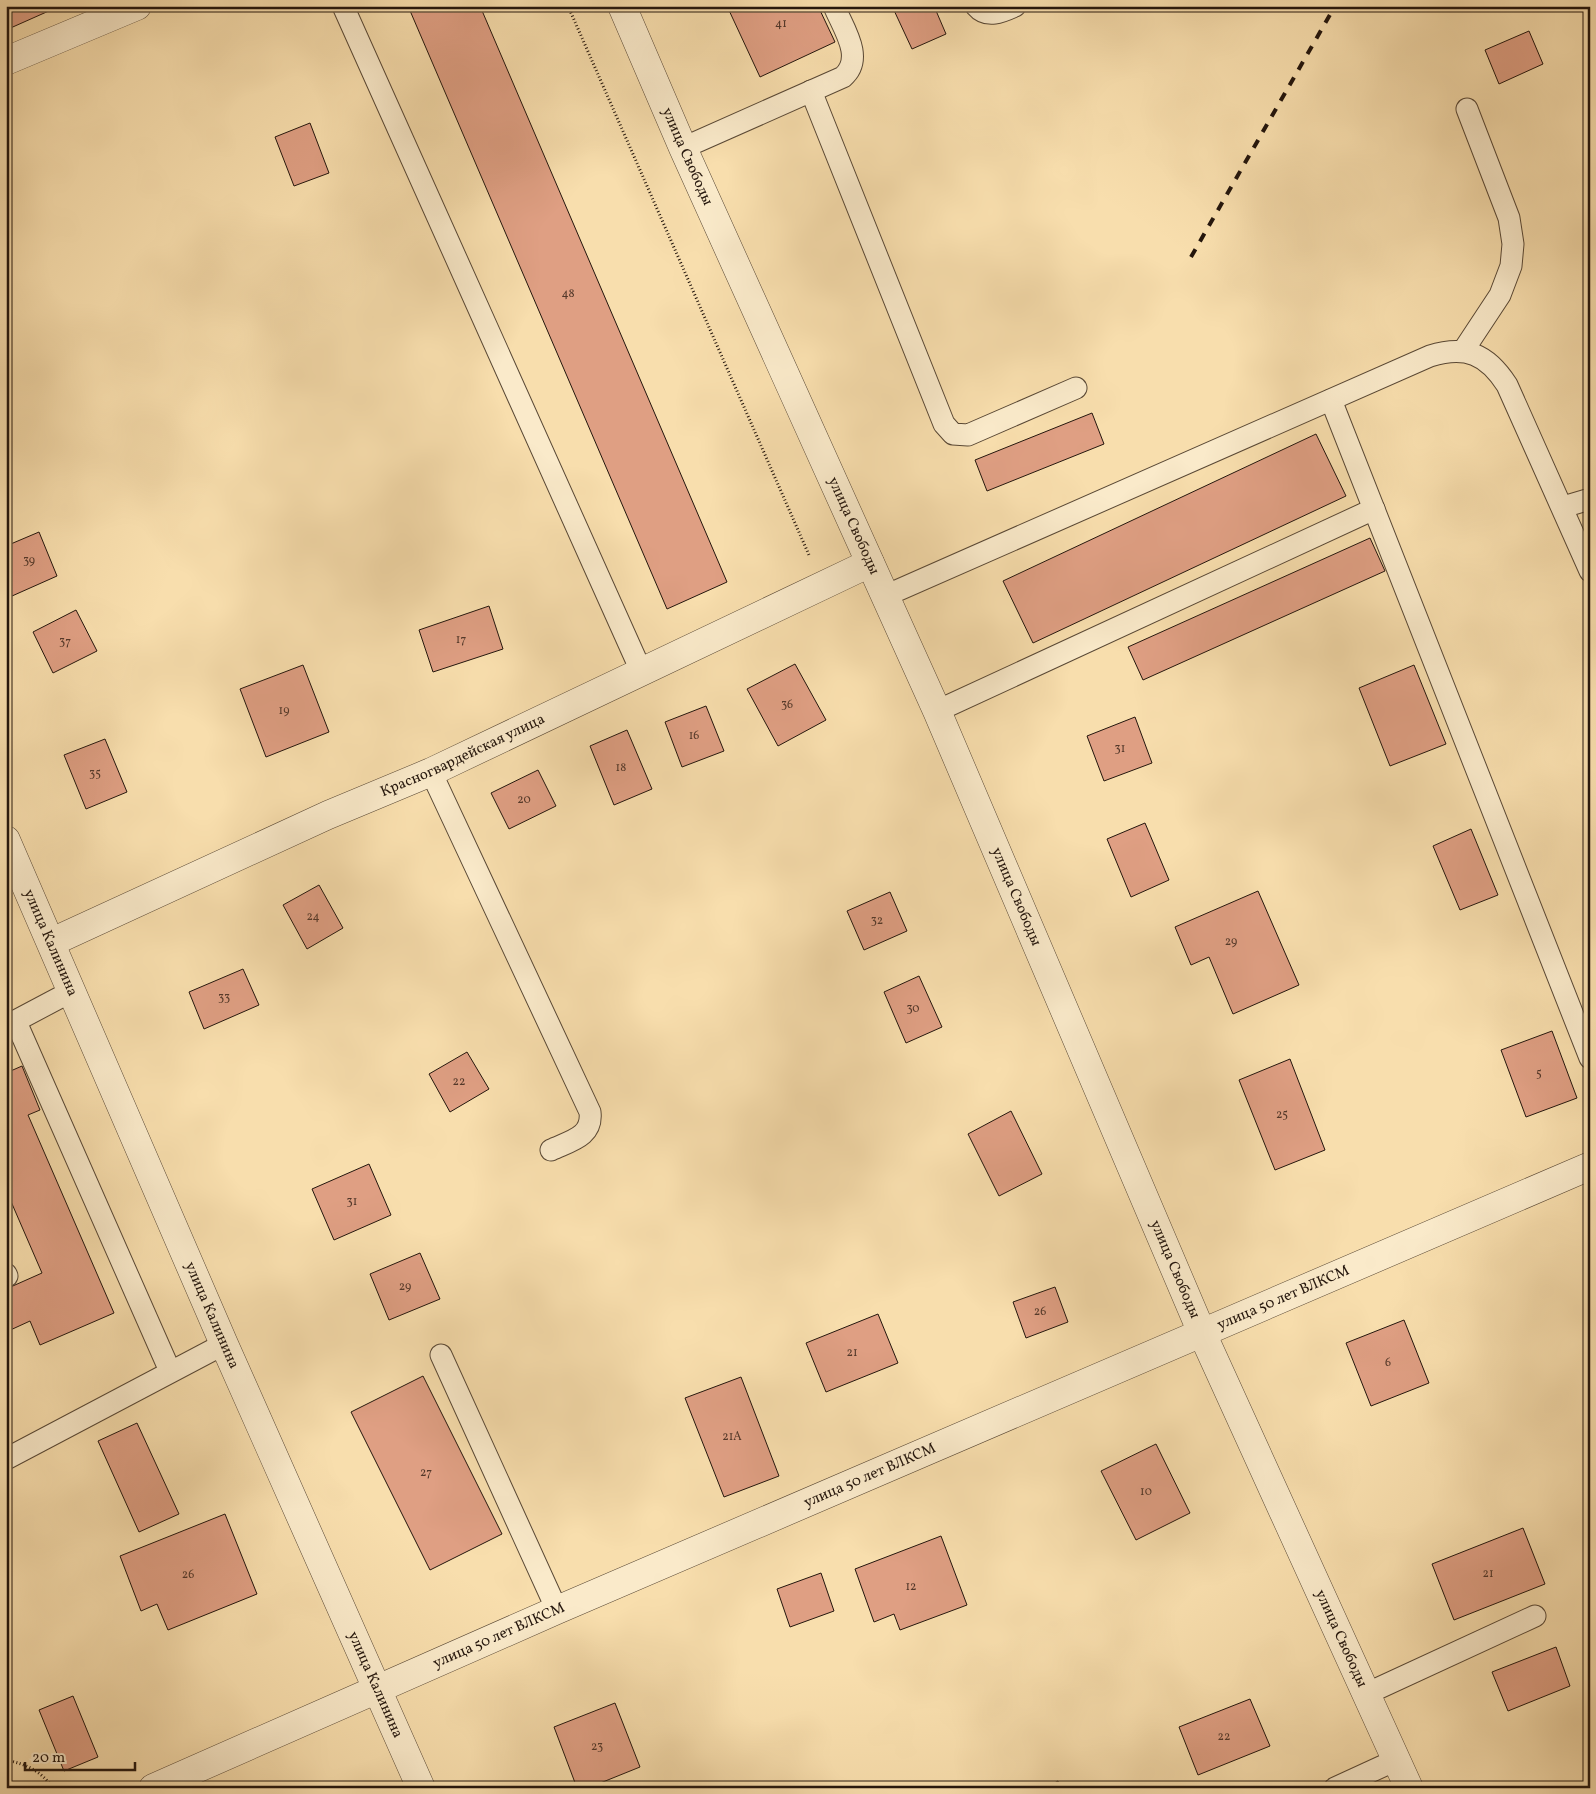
<svg xmlns="http://www.w3.org/2000/svg" width="1596" height="1794" viewBox="0 0 1596 1794" font-family="Vollkorn,serif">
	<style>
		.building { fill: #df9f83; stroke: #24160d }
		.lines { fill: none; stroke-linecap: round; stroke-linejoin: round }
		.service-casing { stroke: #594835; stroke-width: 23 }
		.minor-casing { stroke: #594835; stroke-width: 29 }
		.path { stroke: #24160d; stroke-width: 3; stroke-dasharray: 1 2.5; stroke-linecap: butt }
		.service { stroke: #faeaca; stroke-width: 21 }
		.minor { stroke: #faeaca; stroke-width: 28 }
		.rail { stroke: #24160d; stroke-width: 4; stroke-dasharray: 9 9; stroke-linecap: butt }
		.labels { text-anchor: middle; dominant-baseline: central; stroke-width: 4.5; stroke-linejoin: round; paint-order: stroke }
		.number-label { font-size: 12px; fill: #53382a }
		.street-label { font-size: 15px; fill: #24160d; stroke: #faeaca }
	</style>
	<rect width="100%" height="100%" fill="#f8dead"/>
	<filter id="stains"><feTurbulence type="fractalNoise" baseFrequency=".004" numOctaves="4"/><feColorMatrix values="0 0 0 0 .2 0 0 0 0 .09 0 0 0 0 .02 0 0 0 .5 -.17"/></filter>
	<radialGradient id="worn" r=".72"><stop offset=".6" stop-color="#630" stop-opacity="0"/><stop offset="1" stop-color="#630" stop-opacity=".3"/></radialGradient>
	<!-- building -->
	<g class="building">
		<polygon points="6,6 60,6 6,30"/>
		<polygon points="408,6 480,6 727,582 667,609"/>
		<polygon points="727,6 818,6 835,42 760,77"/>
		<polygon points="892,6 934,6 946,34 912,49"/>
		<polygon points="1529,31 1543,64 1499,84 1485,50"/>
		<polygon points="310,123 329,173 294,186 275,137"/>
		<polygon points="1092,413 1104,444 987,491 975,460"/>
		<polygon points="1316,434 1346,496 1033,643 1003,581"/>
		<polygon points="39,532 57,576 12,596 6,583 6,546"/>
		<polygon points="1370,538 1385,571 1143,680 1128,647"/>
		<polygon points="489,606 503,649 433,672 419,630"/>
		<polygon points="76,610 97,651 53,673 33,632"/>
		<polygon points="795,664 826,720 778,746 747,689"/>
		<polygon points="303,665 329,732 266,757 240,689"/>
		<polygon points="1414,665 1446,744 1390,766 1359,688"/>
		<polygon points="706,706 724,751 682,767 665,722"/>
		<polygon points="1135,717 1152,763 1104,781 1087,736"/>
		<polygon points="627,730 652,789 614,805 590,746"/>
		<polygon points="105,739 127,792 86,809 64,755"/>
		<polygon points="538,770 556,806 509,829 491,793"/>
		<polygon points="1145,823 1169,880 1131,897 1107,839"/>
		<polygon points="1471,829 1498,895 1460,910 1433,846"/>
		<polygon points="319,885 343,928 307,949 283,905"/>
		<polygon points="1258,891 1299,985 1233,1014 1209,957 1191,965 1175,927"/>
		<polygon points="890,892 907,931 864,950 847,911"/>
		<polygon points="243,969 259,1005 204,1029 189,992"/>
		<polygon points="919,976 942,1027 906,1043 884,992"/>
		<polygon points="1552,1031 1577,1098 1526,1117 1501,1050"/>
		<polygon points="467,1052 489,1089 450,1112 429,1074"/>
		<polygon points="1290,1059 1325,1150 1275,1170 1239,1080"/>
		<polygon points="22,1066 40,1110 28,1115 114,1313 40,1345 30,1321 6,1332 6,1289 42,1273 6,1190 6,1073"/>
		<polygon points="1011,1111 1042,1174 999,1196 968,1134"/>
		<polygon points="369,1164 391,1215 334,1240 312,1189"/>
		<polygon points="420,1253 440,1299 389,1320 370,1274"/>
		<polygon points="1055,1287 1068,1322 1026,1338 1013,1302"/>
		<polygon points="878,1314 898,1363 826,1392 806,1343"/>
		<polygon points="1404,1320 1429,1383 1371,1406 1346,1343"/>
		<polygon points="423,1376 502,1534 430,1570 351,1412"/>
		<polygon points="741,1377 779,1476 724,1497 685,1398"/>
		<polygon points="137,1423 179,1514 139,1532 98,1441"/>
		<polygon points="1156,1444 1190,1513 1136,1540 1101,1471"/>
		<polygon points="225,1514 257,1594 168,1630 157,1604 141,1611 120,1556"/>
		<polygon points="1523,1528 1545,1584 1454,1620 1432,1564"/>
		<polygon points="941,1536 967,1605 900,1630 894,1614 874,1622 855,1569"/>
		<polygon points="821,1573 834,1611 790,1627 777,1589"/>
		<polygon points="1556,1647 1570,1686 1508,1711 1492,1672"/>
		<polygon points="73,1696 98,1757 64,1771 39,1710"/>
		<polygon points="1250,1699 1270,1746 1198,1775 1179,1727"/>
		<polygon points="615,1703 640,1767 588,1788 577,1788 554,1727"/>
		<polygon points="1058,1781 1061,1788 1045,1788"/>
	</g>
	<g class="lines">
		<!-- service casing -->
		<g class="service-casing">
			<g id="service">
				<polyline points="343,6 642,673"/>
				<path d="M976,6C987,19 1002,12 1015,6"/>
				<polyline points="811,91 944,424 953,434 968,435 1076,388"/>
				<path d="M683,148L843,77C865,58 843,28 834,6"/>
				<polyline points="1463,351 1500,295 1511,266 1513,244 1509,218 1467,109"/>
				<polyline points="1331,400 1590,1058"/>
				<polyline points="1563,507 1590,499"/>
				<path d="M885,596L1430,356C1466,345 1487,354 1507,385L1590,571"/>
				<polyline points="937,711 1374,509"/>
				<path d="M431,772L590,1112C593,1137 570,1141 551,1150"/>
				<polyline points="16,1022 170,1371"/>
				<polyline points="6,1026 72,991"/>
				<polyline points="6,1274 7,1276"/>
				<polyline points="441,1355 557,1610"/>
				<polyline points="6,1459 224,1344"/>
				<polyline points="1366,1694 1535,1616"/>
				<polyline points="1335,1788 1396,1760"/>
			</g>
		</g>
		<!-- minor casing -->
		<g class="minor-casing">
			<g id="minor">
				<path id="s1" d="M622,6L683,148L937,711L1202,1333L1409,1788"/>
				<polyline points="6,61 137,6"/>
				<path id="s2" d="M6,840L224,1344L421,1788"/>
				<path id="s3" d="M52,942L328,815L431,772L870,563"/>
				<path id="s4" d="M153,1788L557,1610L1590,1166"/>
			</g>
		</g>
		<!-- path -->
		<g class="path">
			<polyline points="568,6 809,555"/>
			<path d="M6,1760C26,1764 41,1771 53,1788"/>
		</g>
		<!-- service -->
		<use href="#service" class="service"/>
		<!-- minor -->
		<use href="#minor" class="minor"/>
		<!-- rail -->
		<polyline class="rail" points="1191,257 1335,6"/>
	</g>
	<g class="labels">
		<!-- number labels -->
		<g class="number-label">
			<text x="781" y="24">41</text>
			<text x="568" y="294">48</text>
			<text x="29" y="561">39</text>
			<text x="461" y="640">17</text>
			<text x="65" y="642">37</text>
			<text x="787" y="705">36</text>
			<text x="284" y="711">19</text>
			<text x="694" y="736">16</text>
			<text x="1120" y="749">31</text>
			<text x="621" y="768">18</text>
			<text x="95" y="774">35</text>
			<text x="524" y="800">20</text>
			<text x="313" y="917">24</text>
			<text x="877" y="921">32</text>
			<text x="1231" y="942">29</text>
			<text x="224" y="998">33</text>
			<text x="913" y="1009">30</text>
			<text x="1539" y="1074">5</text>
			<text x="459" y="1082">22</text>
			<text x="1282" y="1115">25</text>
			<text x="352" y="1202">31</text>
			<text x="405" y="1287">29</text>
			<text x="1040" y="1312">26</text>
			<text x="852" y="1353">21</text>
			<text x="1388" y="1363">6</text>
			<text x="732" y="1437">21А</text>
			<text x="426" y="1473">27</text>
			<text x="1146" y="1492">10</text>
			<text x="1488" y="1574">21</text>
			<text x="188" y="1575">26</text>
			<text x="911" y="1587">12</text>
			<text x="1224" y="1737">22</text>
			<text x="597" y="1747">23</text>
		</g>
		<!-- street labels -->
		<g class="street-label">
			<text stroke="none"><textPath href="#s1" startOffset="164">улица Свободы</textPath></text>
			<text stroke="none"><textPath href="#s1" startOffset="569">улица Свободы</textPath></text>
			<text stroke="none"><textPath href="#s3" startOffset="451">Красногвардейская улица</textPath></text>
			<text stroke="none"><textPath href="#s1" startOffset="974">улица Свободы</textPath></text>
			<text stroke="none"><textPath href="#s2" startOffset="112">улица Калинина</textPath></text>
			<text stroke="none"><textPath href="#s1" startOffset="1379">улица Свободы</textPath></text>
			<text stroke="none"><textPath href="#s4" startOffset="1232">улица 50 лет ВЛКСМ</textPath></text>
			<text stroke="none"><textPath href="#s2" startOffset="518">улица Калинина</textPath></text>
			<text stroke="none"><textPath href="#s4" startOffset="782">улица 50 лет ВЛКСМ</textPath></text>
			<text stroke="none"><textPath href="#s4" startOffset="378">улица 50 лет ВЛКСМ</textPath></text>
			<text stroke="none"><textPath href="#s1" startOffset="1784">улица Свободы</textPath></text>
			<text stroke="none"><textPath href="#s2" startOffset="922">улица Калинина</textPath></text>
		</g>
	</g>
	<!-- margin -->
	<rect width="1596" height="1794" fill="none" stroke="#f8dead" stroke-width="25"/>
	<rect x="8" y="8" width="1581" height="1779" fill="none" stroke="#24160d" stroke-width="2.5"/>
	<rect x="12" y="12" width="1571" height="1769" fill="none" stroke="#24160d"/>
	<!-- scale -->
	<path d="M25 1762v8h110v-8" fill="none" stroke="#24160d" stroke-width="2.5"/>
	<text x="32" y="1762" font-size="15" fill="#24160d" stroke="#faeaca" stroke-width="4" paint-order="stroke">20 m</text>
	<rect width="100%" height="100%" filter="url(#stains)"/>
	<rect width="100%" height="100%" fill="url(#worn)"/>
</svg>
